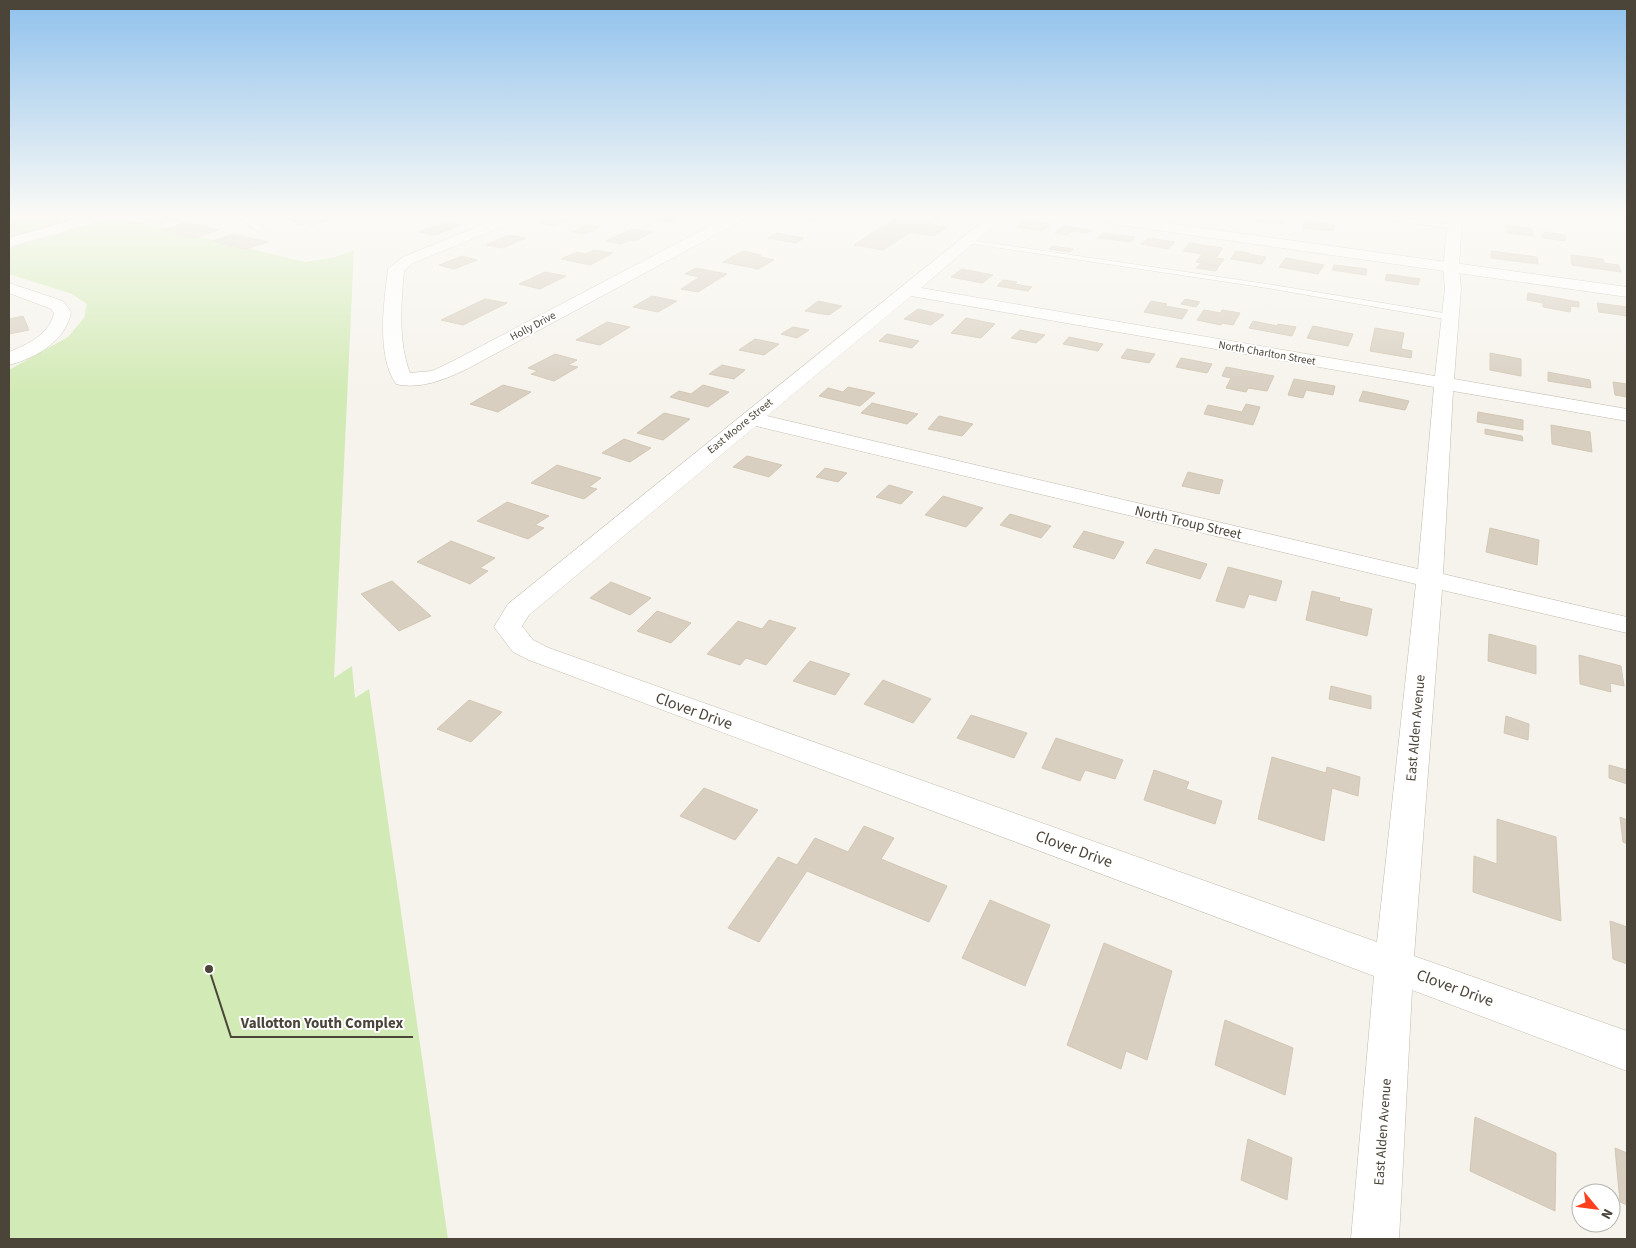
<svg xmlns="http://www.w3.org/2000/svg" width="1636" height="1248" viewBox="0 0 1636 1248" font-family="'Source Sans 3',sans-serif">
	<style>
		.green { fill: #d2eab5 }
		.building { fill: #d8cfc1; stroke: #d3c7b4 }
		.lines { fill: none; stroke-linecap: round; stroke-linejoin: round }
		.service-casing { stroke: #c2bbae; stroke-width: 1 }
		.minor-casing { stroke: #c2bbae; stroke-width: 1 }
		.tertiary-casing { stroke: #c2bbae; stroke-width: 1 }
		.service { fill: #fff; fill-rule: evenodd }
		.minor { fill: #fff; fill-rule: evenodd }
		.tertiary { fill: #fff; fill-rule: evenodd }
		.labels { text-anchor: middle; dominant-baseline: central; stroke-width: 4; stroke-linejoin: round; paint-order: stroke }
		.far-street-label { font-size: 11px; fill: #4b4439; stroke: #fff }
		.street-label { font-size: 14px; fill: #4b4439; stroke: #fff }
		.near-street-label { font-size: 16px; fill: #4b4439; stroke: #fff }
		.leader { fill: none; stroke: #4b4439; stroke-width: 2 }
		.callout-dot { fill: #4b4439; stroke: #fff; stroke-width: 2 }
		.callout-label { font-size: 15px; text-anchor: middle; font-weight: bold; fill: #4b4439; stroke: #fff; stroke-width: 4; stroke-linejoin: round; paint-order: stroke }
	</style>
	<rect width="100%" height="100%" fill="#f6f3ec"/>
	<!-- green -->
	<g class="green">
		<polygon points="9,217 90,217 9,240"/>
		<polygon points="117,217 305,262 335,257 354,250 334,678 352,666 355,698 369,689 448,1239 9,1239 9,370 68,337 84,318 87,304 72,294 9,274 9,248"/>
	</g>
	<!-- building -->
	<g class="building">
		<polygon points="157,217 184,217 160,224 144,221"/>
		<polygon points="287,217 338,217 311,225 308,223 300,225"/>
		<polygon points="550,217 552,217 566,220 553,226 537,222"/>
		<polygon points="650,217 684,217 667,222 647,218"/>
		<polygon points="796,217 819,217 812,221 794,218"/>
		<polygon points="898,217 942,217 931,225 947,227 934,236 910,232 883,250 854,245"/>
		<polygon points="1258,217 1286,217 1282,224 1255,222"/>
		<polygon points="1023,221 1034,221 1050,224 1042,231 1017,227"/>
		<polygon points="1305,221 1335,225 1333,231 1303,228"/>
		<polygon points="187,222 219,230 194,238 162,230"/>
		<polygon points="445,222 461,225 435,235 419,232"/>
		<polygon points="587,225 600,227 585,234 572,232"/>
		<polygon points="1506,225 1532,229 1533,236 1507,233"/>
		<polygon points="1063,226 1092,230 1088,233 1072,231 1068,235 1055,233"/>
		<polygon points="632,229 652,232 635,241 630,240 621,244 606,241"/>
		<polygon points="1543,232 1565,235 1565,241 1543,238"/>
		<polygon points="777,233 804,238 796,243 768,238"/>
		<polygon points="1103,233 1135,237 1131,242 1098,238"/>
		<polygon points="234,234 268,242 246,249 212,241"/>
		<polygon points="509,235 526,238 503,248 486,245"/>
		<polygon points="1149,238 1175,242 1168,249 1141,244"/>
		<polygon points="1190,243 1223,248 1216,258 1224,259 1219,266 1196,262 1202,254 1183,251"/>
		<polygon points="1052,246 1073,249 1070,252 1049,249"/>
		<polygon points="594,250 613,253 590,265 561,259 577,252 586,254"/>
		<polygon points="743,251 761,255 758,256 774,260 758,269 723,262"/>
		<polygon points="1236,251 1249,253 1248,254 1266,257 1262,264 1231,259"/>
		<polygon points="1491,251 1537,257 1538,264 1491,258"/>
		<polygon points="1571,255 1603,259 1604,263 1619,265 1621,272 1572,265"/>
		<polygon points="462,256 477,260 454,269 439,265"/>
		<polygon points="1286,258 1324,265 1318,274 1279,267"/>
		<polygon points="1200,264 1219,266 1216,271 1196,268"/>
		<polygon points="1334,265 1367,269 1366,275 1332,270"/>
		<polygon points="696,268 727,274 698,292 681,289 700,277 685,274"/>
		<polygon points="962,269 993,275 982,283 951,277"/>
		<polygon points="545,272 566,276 540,289 519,284"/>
		<polygon points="1387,274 1420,279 1418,285 1385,280"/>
		<polygon points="1003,280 1017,282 1014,284 1032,287 1028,291 997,286"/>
		<polygon points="1528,293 1579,302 1579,307 1571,306 1570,312 1543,307 1543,303 1527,300"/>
		<polygon points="652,296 677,301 658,312 633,307"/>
		<polygon points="485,299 507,303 463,325 441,320"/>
		<polygon points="1185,299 1200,302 1196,307 1181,304"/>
		<polygon points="818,301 842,306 829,315 805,311"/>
		<polygon points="1151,301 1167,304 1165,306 1188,310 1182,319 1144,312"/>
		<polygon points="1597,303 1627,307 1627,316 1599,312"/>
		<polygon points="918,309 944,315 931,325 904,319"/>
		<polygon points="1204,310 1221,313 1222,310 1240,313 1233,325 1222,323 1221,325 1197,320"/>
		<polygon points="23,316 29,330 9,334 9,319"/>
		<polygon points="966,318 995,324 981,338 951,333"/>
		<polygon points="1253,321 1277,326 1278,324 1296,327 1292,336 1249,328"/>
		<polygon points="607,322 630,327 600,345 576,340"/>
		<polygon points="1313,326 1353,334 1348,346 1307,338"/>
		<polygon points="793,327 809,330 797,338 781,334"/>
		<polygon points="1375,328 1404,333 1401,349 1412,351 1411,358 1370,351"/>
		<polygon points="1020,330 1045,335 1036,343 1011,338"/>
		<polygon points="887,334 919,341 912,348 879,341"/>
		<polygon points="1069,337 1103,344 1098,351 1063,344"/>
		<polygon points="755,339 779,344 764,355 739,350"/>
		<polygon points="1127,349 1155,354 1149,363 1121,358"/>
		<polygon points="1490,353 1521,359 1521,376 1490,370"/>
		<polygon points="555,354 577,360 568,365 578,367 554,381 531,374 538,371 528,368"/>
		<polygon points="1181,358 1212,364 1207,373 1176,367"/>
		<polygon points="722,365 745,370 734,379 709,374"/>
		<polygon points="1226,367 1274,376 1267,391 1248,388 1246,392 1226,388 1231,378 1222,376"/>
		<polygon points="1548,372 1590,380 1591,388 1548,381"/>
		<polygon points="1294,379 1335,386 1333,395 1306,390 1303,398 1288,395"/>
		<polygon points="1613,382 1627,384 1627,397 1615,395"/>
		<polygon points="503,385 531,392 498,412 470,404"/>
		<polygon points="703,385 729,392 708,407 670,397 679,391 691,394"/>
		<polygon points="848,387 875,393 860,406 819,396 828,388 843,392"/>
		<polygon points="1363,391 1409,401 1405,410 1359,401"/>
		<polygon points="872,403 918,414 907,424 861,413"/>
		<polygon points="1246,404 1260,407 1253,425 1204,414 1208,405 1242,412"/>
		<polygon points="1478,412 1523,420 1523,430 1477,422"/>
		<polygon points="664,413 690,419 663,440 637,433"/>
		<polygon points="939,416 973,424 962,436 928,429"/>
		<polygon points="1551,425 1590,432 1592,452 1552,444"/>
		<polygon points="1485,429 1522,436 1523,441 1485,434"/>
		<polygon points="624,439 651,448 630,462 602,453"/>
		<polygon points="747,456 782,465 769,477 733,467"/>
		<polygon points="557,465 601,478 589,487 597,489 584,499 531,483"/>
		<polygon points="825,468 847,473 838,482 816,477"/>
		<polygon points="1188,472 1223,480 1219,494 1182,486"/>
		<polygon points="889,485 913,492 901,504 876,497"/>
		<polygon points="943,496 983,508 966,527 925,515"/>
		<polygon points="507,502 549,516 535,525 544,528 528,539 477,521"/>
		<polygon points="1010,514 1051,526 1041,538 1000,525"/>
		<polygon points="1490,528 1539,540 1537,565 1486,552"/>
		<polygon points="1084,531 1124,542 1114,559 1073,547"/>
		<polygon points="451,541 495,558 480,568 488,571 470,584 417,562"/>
		<polygon points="1155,549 1207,564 1200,579 1146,563"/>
		<polygon points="1228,567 1282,581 1276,601 1249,594 1244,608 1216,601"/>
		<polygon points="392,581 431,616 399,631 361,594"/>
		<polygon points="611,582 651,598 630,615 590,598"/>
		<polygon points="1312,591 1340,598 1339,601 1372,609 1367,636 1306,620"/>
		<polygon points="657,611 691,623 671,643 637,631"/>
		<polygon points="769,620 796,628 766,665 746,658 740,665 707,654 738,621 762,629"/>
		<polygon points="1489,634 1536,646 1536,674 1488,661"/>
		<polygon points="1579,655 1621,666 1624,686 1610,683 1611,692 1580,684"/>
		<polygon points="810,661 850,674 835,695 793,681"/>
		<polygon points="883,680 931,699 913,723 864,704"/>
		<polygon points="1331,686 1371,696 1371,709 1329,699"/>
		<polygon points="469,700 502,712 471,742 437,729"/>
		<polygon points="971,715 1027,733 1014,758 957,738"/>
		<polygon points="1506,716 1529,724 1528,740 1504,733"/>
		<polygon points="1056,738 1123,760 1115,779 1085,770 1080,781 1042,768"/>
		<polygon points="1272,757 1326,773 1327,767 1360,777 1358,796 1332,788 1324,841 1258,819"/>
		<polygon points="1609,765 1627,770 1627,784 1609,778"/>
		<polygon points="1154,770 1189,782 1186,789 1222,801 1215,824 1144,800"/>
		<polygon points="704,788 758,810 735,840 680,816"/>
		<polygon points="1620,817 1627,820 1627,844 1623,842"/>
		<polygon points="1497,819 1556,837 1561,921 1473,892 1474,856 1497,864"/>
		<polygon points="864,826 894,838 881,859 947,886 929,922 807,871 759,942 728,928 778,857 797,865 815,838 848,852"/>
		<polygon points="990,900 1050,925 1025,986 962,958"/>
		<polygon points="1610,921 1627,927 1627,964 1613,959"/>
		<polygon points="1104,943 1172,971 1147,1060 1126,1051 1121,1069 1067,1045"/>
		<polygon points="1225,1020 1293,1048 1285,1095 1215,1065"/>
		<polygon points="1475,1117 1556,1153 1555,1211 1470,1171"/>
		<polygon points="1248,1139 1292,1158 1287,1200 1241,1180"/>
		<polygon points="1615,1148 1627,1153 1627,1205 1620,1202"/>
	</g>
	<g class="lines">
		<!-- service casing -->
		<g class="service-casing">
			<g id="service">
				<polygon points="238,217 246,217 265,229 258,231"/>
				<polygon points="1373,217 1393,217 1454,225 1458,227 1454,229"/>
				<polygon points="964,239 1267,284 1450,314 1454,317 1450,320 1267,288 967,243 964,243"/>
			</g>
		</g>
		<!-- minor casing -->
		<g class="minor-casing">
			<g id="minor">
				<path d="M501,217H521L519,220L413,263L404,271C401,305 398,341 410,373L432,371L453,361L727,217H745L743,220L467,369C446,379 420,390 396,384C376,355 384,302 388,269L403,257Z"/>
				<path d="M988,217H1004L921,288L1435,376L1445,288L1443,268L1448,217H1462L1459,268L1461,288L1454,379L1627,409V421L1453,391L1443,574L1627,617V633L1442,590L1414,956L1627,1031V1071L1412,990L1399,1239H1351L1374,976L529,660L513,652L494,627L508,604ZM911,296L1434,387L1418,569L767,416ZM756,426L1416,584L1377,942L549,648L533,640L522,626L529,615Z"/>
				<path d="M9,283L63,301L71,312C66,341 36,358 9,365V352C28,344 49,335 54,313L51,309L9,293Z"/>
			</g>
		</g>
		<!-- tertiary casing -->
		<g class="tertiary-casing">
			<g id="tertiary">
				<polygon points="83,217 106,217 104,220 9,247 9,238"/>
				<polygon points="1085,217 1123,217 1627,287 1627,297 1092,221"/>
			</g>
		</g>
		<!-- service -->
		<use href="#service" class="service"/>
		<!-- minor -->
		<use href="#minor" class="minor"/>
		<!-- tertiary -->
		<use href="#tertiary" class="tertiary"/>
	</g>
	<!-- sky -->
	<linearGradient id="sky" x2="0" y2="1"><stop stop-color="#8fc1ec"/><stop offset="0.55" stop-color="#fbfaf6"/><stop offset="1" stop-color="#fbfaf6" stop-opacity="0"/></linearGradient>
	<rect width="1636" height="392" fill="url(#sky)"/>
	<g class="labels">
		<!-- far-street labels -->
		<g class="far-street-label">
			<text transform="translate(533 326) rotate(-28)">Holly Drive</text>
			<text transform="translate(1267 353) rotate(10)">North Charlton Street</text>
			<text transform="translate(740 426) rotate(-39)">East Moore Street</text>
		</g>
		<!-- street labels -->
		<g class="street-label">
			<text transform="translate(1188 523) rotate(13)">North Troup Street</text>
			<text transform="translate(1416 728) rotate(-85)">East Alden Avenue</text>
			<text transform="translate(1383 1132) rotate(-86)">East Alden Avenue</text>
		</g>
		<!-- near-street labels -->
		<g class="near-street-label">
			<text transform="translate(694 711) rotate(20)">Clover Drive</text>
			<text transform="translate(1074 849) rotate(20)">Clover Drive</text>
			<text transform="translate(1455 988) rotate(20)">Clover Drive</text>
		</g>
	</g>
	<!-- callouts -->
	<path class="leader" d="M209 969L231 1037H413"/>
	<circle class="callout-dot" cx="209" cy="969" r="5"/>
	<g class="callout-label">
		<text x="322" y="1028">Vallotton Youth Complex</text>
	</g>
	<!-- border -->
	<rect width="1636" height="1248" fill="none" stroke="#4b4439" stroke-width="20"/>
	<!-- north arrow -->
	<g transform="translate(1596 1208) rotate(119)"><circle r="24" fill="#ffffff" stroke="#b7b4b0"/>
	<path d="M0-4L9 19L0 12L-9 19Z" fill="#fc3f1d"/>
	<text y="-8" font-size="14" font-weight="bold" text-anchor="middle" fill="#4b4439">N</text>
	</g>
</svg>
